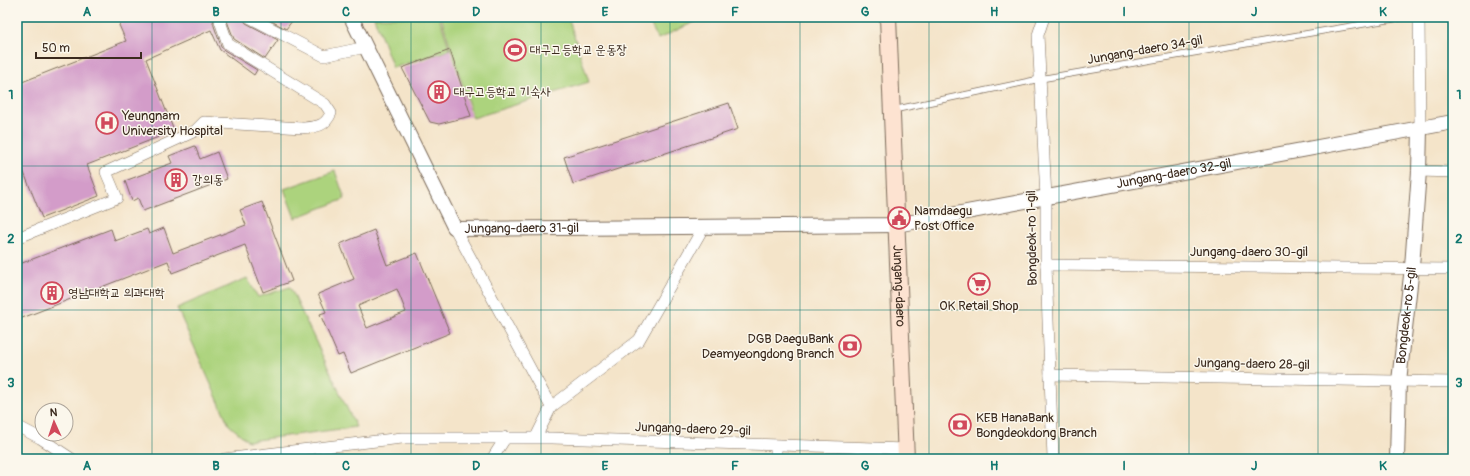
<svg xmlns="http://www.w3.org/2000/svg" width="1470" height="476" viewBox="0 0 1470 476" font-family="Pangolin,'Poor Story',sans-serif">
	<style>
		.green { fill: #acd37d; stroke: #747e4e }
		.building { fill: #d39cc9; fill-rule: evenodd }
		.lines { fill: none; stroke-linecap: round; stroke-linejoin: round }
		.service-casing { stroke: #7c6b5a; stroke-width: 7 }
		.minor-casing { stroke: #7c6b5a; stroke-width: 12 }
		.tertiary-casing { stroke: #7c6b5a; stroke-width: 16 }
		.secondary-casing { stroke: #7c6b5a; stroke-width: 18 }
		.service { stroke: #fff; stroke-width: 5.5 }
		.minor { stroke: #fff; stroke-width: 11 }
		.tertiary { stroke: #fff; stroke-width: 14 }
		.secondary { stroke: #fde3d1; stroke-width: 16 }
		.grid { fill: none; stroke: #0f766e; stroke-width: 1; stroke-opacity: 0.55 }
		.labels { text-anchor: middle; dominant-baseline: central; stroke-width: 3; stroke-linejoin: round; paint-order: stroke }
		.poi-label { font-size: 13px; fill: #3b2a1e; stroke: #fbf7ec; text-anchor: start }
		.street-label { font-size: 13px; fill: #3b2a1e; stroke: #fbf7ec }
		.neatline { fill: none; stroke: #0f766e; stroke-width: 1.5 }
		.grid-label { font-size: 13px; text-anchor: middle; font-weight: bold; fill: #0f766e }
	</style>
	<rect width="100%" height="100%" fill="#fbf7ec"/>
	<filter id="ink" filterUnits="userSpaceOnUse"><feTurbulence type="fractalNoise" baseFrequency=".025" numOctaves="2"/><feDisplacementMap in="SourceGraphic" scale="8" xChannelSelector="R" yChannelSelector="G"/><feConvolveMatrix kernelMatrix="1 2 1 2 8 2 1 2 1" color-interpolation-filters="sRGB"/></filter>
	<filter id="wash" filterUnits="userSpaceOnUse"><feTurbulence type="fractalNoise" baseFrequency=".012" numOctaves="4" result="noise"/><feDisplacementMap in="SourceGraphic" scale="16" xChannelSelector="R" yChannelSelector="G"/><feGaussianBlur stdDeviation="0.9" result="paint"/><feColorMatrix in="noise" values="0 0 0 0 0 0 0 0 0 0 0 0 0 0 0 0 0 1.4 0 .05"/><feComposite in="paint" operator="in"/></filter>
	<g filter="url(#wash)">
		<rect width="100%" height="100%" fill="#f4e4c9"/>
		<!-- green -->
		<g class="green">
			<polygon points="374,17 439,17 450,50 393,68"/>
			<polygon points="441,17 568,17 589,82 473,118"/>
			<polygon points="647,17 705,17 658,39"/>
			<polygon points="335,171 345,199 295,218 284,189"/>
			<polygon points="247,278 258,297 290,287 356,427 248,441 229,425 177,308"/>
		</g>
		<g id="blocks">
			<!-- building -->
			<g class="building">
				<polygon points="126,17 214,17 213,23 221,46 224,50 257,70 254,75 220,50 211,30 146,59 174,131 87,165 99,196 42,218 17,155 17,84 126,41 119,25"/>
				<polygon points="228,17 242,17 246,23 278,40 265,59 234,39 227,21"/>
				<polygon points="264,17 295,17 286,29"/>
				<polygon points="450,50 471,116 439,124 430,122 402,68"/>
				<polygon points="729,103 738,129 573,184 564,157"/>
				<polygon points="195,146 200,159 217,152 227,179 143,211 138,198 132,201 125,181 172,163 169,156"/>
				<polygon points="262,202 292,281 263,292 245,245 172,273 168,261 17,320 17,265 111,229 115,241 147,229 149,234 164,228 173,253 246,225 240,210"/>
				<path d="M374,230L387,265L417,253L450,333L351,373L343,354L338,356L320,314L326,312L318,294L354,279L340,244ZM397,289L406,312L367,328L358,306Z"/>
			</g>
		</g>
	</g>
	<g filter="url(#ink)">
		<use href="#blocks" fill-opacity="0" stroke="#7c6b5a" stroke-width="1"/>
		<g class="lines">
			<!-- service casing -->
			<g class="service-casing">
				<polyline id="service" points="893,110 1040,79 1405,17"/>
			</g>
			<!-- minor casing -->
			<g class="minor-casing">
				<g id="minor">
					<polyline points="249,17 324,56 366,47"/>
					<polyline points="1044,17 1038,35 1046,198 1046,265 1053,459"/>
					<polyline points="1419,17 1420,129"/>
					<polyline points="1419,171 1453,172"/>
					<polyline points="454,227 551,407"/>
					<path d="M17,238L117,198L106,172L195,131L204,122L302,128C316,127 325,127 331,113L325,104L228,44L220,21L221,17"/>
					<polyline points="1046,265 1453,269"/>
					<polyline points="1050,375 1453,382"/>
					<polyline points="17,426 40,438 72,459"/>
					<polyline points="536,437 551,407 639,340 703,228"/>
					<polyline points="224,459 402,438 552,438 906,449"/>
					<polyline points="492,459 506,437"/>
					<polyline points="776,459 776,446"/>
				</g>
			</g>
			<!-- tertiary casing -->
			<g class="tertiary-casing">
				<g id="tertiary">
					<path id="s1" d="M351,17L454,227L458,229L896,225L1453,122"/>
					<path id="s2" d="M1397,459L1399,381L1412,267L1419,171L1420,129"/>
				</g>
			</g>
			<!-- secondary casing -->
			<g class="secondary-casing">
				<g id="secondary">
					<path id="s3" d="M888,17L906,459"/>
				</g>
			</g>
			<!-- service -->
			<use href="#service" class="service"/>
			<!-- minor -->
			<use href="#minor" class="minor"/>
			<!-- tertiary -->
			<use href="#tertiary" class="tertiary"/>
			<!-- secondary -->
			<use href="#secondary" class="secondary"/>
		</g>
	</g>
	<!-- grid -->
	<path class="grid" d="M152,17V459M281,17V459M411,17V459M541,17V459M670,17V459M800,17V459M929,17V459M1059,17V459M1189,17V459M1318,17V459M17,166H1453M17,310H1453"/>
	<!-- icons -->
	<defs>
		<g id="stadium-ring" transform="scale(1.15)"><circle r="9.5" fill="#fbf7ec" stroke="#d1495b" stroke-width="1.5"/><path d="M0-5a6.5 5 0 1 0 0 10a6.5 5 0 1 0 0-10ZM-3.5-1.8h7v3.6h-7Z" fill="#d1495b"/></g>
		<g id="building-ring" transform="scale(1.15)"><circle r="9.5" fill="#fbf7ec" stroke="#d1495b" stroke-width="1.5"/><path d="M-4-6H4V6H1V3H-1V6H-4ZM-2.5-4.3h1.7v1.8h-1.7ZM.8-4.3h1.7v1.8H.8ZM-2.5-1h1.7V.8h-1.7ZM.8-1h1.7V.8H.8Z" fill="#d1495b"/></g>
		<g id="hospital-ring" transform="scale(1.15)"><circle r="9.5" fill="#fbf7ec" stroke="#d1495b" stroke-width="1.5"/><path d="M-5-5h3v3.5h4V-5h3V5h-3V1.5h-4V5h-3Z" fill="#d1495b"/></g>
		<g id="civic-ring" transform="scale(1.15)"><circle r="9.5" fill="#fbf7ec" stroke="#d1495b" stroke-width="1.5"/><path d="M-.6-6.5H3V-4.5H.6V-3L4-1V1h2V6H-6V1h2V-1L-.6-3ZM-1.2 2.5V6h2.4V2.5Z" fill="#d1495b"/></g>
		<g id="supermarket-ring" transform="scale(1.15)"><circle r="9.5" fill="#fbf7ec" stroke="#d1495b" stroke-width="1.5"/><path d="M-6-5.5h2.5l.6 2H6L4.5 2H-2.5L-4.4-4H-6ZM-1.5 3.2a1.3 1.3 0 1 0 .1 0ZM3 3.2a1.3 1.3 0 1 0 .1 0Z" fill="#d1495b"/></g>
		<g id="bank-ring" transform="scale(1.15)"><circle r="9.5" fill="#fbf7ec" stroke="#d1495b" stroke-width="1.5"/><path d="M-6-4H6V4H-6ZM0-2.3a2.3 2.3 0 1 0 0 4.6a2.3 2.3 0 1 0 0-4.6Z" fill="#d1495b"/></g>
	</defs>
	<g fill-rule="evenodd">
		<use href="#stadium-ring" x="515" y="50"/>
		<use href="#building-ring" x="439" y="92"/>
		<use href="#hospital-ring" x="107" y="123"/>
		<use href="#building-ring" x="176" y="180"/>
		<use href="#civic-ring" x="899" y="218"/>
		<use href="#supermarket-ring" x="979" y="284"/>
		<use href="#building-ring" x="52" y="293"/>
		<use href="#bank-ring" x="850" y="346"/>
		<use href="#bank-ring" x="960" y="425"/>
	</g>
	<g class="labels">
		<!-- poi labels -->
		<g class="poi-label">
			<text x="530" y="50">대구고등학교 운동장</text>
			<text x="454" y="92">대구고등학교 기숙사</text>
			<text x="122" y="116">Yeungnam<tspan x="122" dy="15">University Hospital</tspan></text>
			<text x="192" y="180">강의동</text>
			<text x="914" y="211">Namdaegu<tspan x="914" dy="15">Post Office</tspan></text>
			<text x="68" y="293">영남대학교 의과대학</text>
			<text x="979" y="306" text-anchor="middle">OK Retail Shop</text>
			<text x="834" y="339" text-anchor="end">DGB DaeguBank<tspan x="834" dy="15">Deamyeongdong Branch</tspan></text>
			<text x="976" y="418">KEB HanaBank<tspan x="976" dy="15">Bongdeokdong Branch</tspan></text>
		</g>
		<!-- street labels -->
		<g class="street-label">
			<text transform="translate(1145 50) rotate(-10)">Jungang-daero 34-gil</text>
			<text stroke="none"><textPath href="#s1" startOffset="959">Jungang-daero 32-gil</textPath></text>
			<text stroke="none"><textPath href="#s1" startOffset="302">Jungang-daero 31-gil</textPath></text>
			<text transform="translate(1032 238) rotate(-91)">Bongdeok-ro 1-gil</text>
			<text x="1249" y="252">Jungang-daero 30-gil</text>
			<text stroke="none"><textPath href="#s3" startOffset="269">Jungang-daero</textPath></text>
			<text stroke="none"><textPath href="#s2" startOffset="144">Bongdeok-ro 5-gil</textPath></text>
			<text transform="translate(1252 364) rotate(1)">Jungang-daero 28-gil</text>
			<text transform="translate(693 429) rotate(2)">Jungang-daero 29-gil</text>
		</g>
	</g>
	<!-- margin -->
	<rect width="1470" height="476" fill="none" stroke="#fbf7ec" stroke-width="44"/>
	<!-- north arrow -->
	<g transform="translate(54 422) rotate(357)"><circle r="19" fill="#fbf7ec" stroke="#aea59a"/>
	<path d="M0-3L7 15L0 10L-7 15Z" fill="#d1495b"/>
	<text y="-6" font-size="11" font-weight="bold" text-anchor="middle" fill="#3b2a1e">N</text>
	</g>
	<!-- scale -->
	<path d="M36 52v6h105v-6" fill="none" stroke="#3b2a1e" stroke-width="2"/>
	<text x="42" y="52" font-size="12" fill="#3b2a1e" stroke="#fbf7ec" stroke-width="3" paint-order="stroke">50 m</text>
	<rect x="22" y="22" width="1426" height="432" class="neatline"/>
	<g class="grid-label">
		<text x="87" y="16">A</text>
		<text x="216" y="16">B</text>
		<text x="346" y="16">C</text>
		<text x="476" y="16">D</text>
		<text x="605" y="16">E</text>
		<text x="735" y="16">F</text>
		<text x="865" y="16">G</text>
		<text x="994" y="16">H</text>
		<text x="1124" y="16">I</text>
		<text x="1254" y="16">J</text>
		<text x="1383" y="16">K</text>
		<text x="11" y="99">1</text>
		<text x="1459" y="99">1</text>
		<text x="11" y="243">2</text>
		<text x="1459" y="243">2</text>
		<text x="11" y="387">3</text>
		<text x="1459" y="387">3</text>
		<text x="87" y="470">A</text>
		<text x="216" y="470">B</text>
		<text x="346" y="470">C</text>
		<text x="476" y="470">D</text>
		<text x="605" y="470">E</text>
		<text x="735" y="470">F</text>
		<text x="865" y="470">G</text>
		<text x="994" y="470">H</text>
		<text x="1124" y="470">I</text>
		<text x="1254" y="470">J</text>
		<text x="1383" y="470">K</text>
	</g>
</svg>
